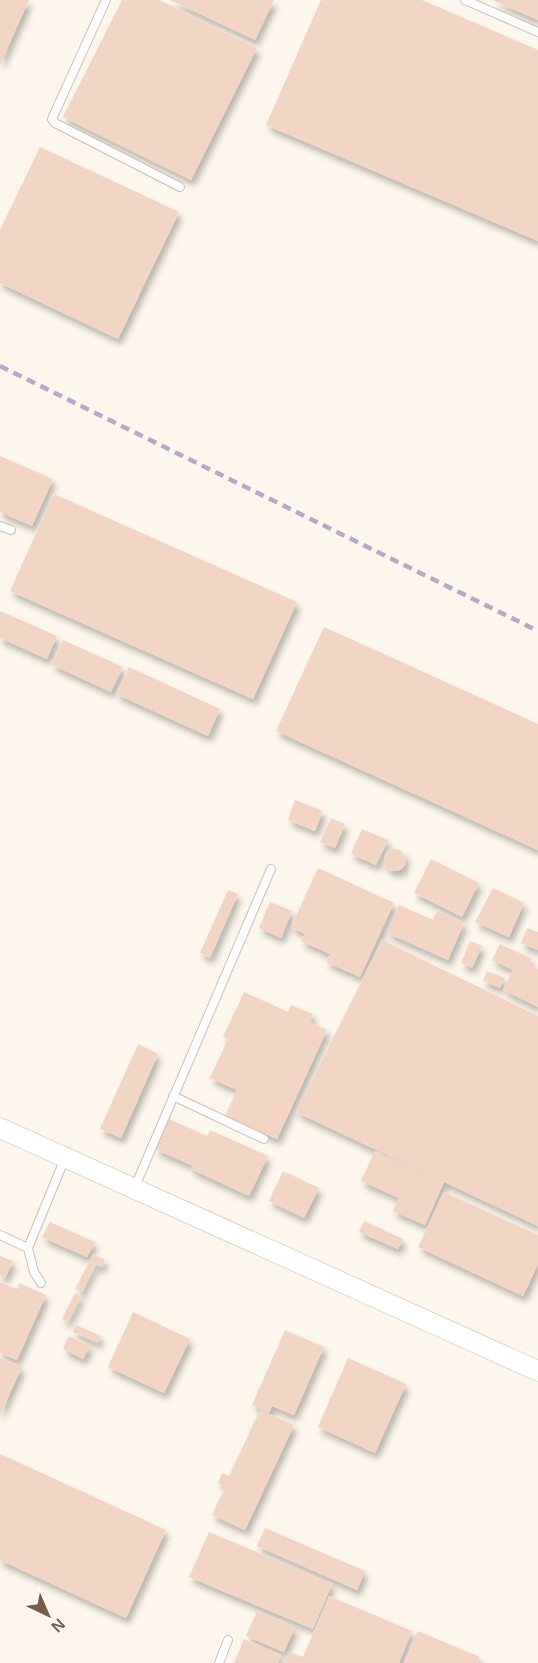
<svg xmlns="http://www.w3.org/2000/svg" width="538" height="1663" viewBox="0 0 538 1663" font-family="Helvetica,sans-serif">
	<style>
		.building { fill: #f3d5c3; filter: url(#shadow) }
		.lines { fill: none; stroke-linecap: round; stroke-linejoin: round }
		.service-casing { stroke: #d1beb0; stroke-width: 10 }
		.tertiary-casing { stroke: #d1beb0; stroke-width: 21 }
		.service { stroke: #fff; stroke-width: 8 }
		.tertiary { stroke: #fff; stroke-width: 20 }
		.rail { stroke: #b9a8c9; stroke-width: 4.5; stroke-dasharray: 9 6; stroke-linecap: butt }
	</style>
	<defs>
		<filter id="shadow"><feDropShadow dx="3.5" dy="6" stdDeviation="3" flood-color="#0004"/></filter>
	</defs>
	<rect width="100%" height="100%" fill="#fdf6ec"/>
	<!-- building -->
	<g class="building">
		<polygon points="0,0 29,0 0,65"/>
		<polygon points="122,0 159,0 257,48 191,180 63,117"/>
		<polygon points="170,0 274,0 255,40"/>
		<polygon points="321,0 422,0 538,50 538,241 266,125"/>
		<polygon points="492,0 538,0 538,20"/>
		<polygon points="40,147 179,212 118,339 0,283 0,230"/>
		<polygon points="0,456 53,479 32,526 0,512"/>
		<polygon points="54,494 297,602 253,699 10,591"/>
		<polygon points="0,611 57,636 47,659 0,638"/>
		<polygon points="324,627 538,724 538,850 276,731"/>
		<polygon points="63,640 123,667 111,692 52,665"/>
		<polygon points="129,667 220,709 208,736 116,694"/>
		<polygon points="295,800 323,811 315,831 288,820"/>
		<polygon points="331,818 345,824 335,848 320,842"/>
		<polygon points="362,829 388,840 376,865 351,854"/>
		<circle cx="395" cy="860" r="11"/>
		<polygon points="431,859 479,883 462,917 414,893"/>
		<polygon points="318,868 394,903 360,977 326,962 330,954 301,941 305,934 291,927"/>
		<polygon points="493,888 524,903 509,937 475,922"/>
		<polygon points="228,890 238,894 210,958 200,953"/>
		<polygon points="270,902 292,911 281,938 259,928"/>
		<polygon points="399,905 433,920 437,911 464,923 448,960 387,933"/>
		<polygon points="527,928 538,932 538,950 521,943"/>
		<polygon points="382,940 538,1016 538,1226 444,1182 425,1225 393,1211 399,1198 361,1181 375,1151 429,1175 296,1112"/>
		<polygon points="470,941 482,946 472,968 461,963"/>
		<polygon points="500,944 532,959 529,965 538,969 538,1007 503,990 513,970 492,960"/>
		<polygon points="487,971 505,978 500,988 483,981"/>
		<polygon points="244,992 288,1012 291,1005 313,1014 310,1022 327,1030 277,1139 225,1116 237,1090 210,1078 228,1039 223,1037"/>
		<polygon points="138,1044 158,1054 121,1138 100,1129"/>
		<polygon points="169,1119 207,1136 210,1130 268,1156 249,1196 191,1169 193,1166 155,1149"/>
		<polygon points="283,1171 319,1188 304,1218 269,1201"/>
		<polygon points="444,1192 538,1235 538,1264 523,1296 418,1247"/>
		<polygon points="364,1221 403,1239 398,1249 359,1232"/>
		<polygon points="50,1222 95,1242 87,1257 42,1237"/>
		<polygon points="93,1254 105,1260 102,1267 90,1262"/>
		<polygon points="0,1256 13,1261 5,1278 0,1276"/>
		<polygon points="89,1262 95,1265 82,1292 75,1289"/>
		<polygon points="0,1282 17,1289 19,1283 46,1295 17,1360 0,1353"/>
		<polygon points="75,1293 81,1296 68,1322 62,1319"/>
		<polygon points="133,1312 190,1339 164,1393 108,1367"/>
		<polygon points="76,1325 101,1336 98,1343 73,1332"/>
		<polygon points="285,1330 324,1347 294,1415 272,1406 269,1413 252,1405"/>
		<polygon points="69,1336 90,1346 83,1359 63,1349"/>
		<polygon points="0,1358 22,1367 0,1415"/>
		<polygon points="348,1358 406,1384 375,1453 318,1427"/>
		<polygon points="260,1410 294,1425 245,1530 212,1515 225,1487 218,1483 222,1473 229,1476"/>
		<polygon points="0,1454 166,1530 126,1618 0,1560"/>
		<polygon points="265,1528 365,1571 357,1590 257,1546"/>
		<polygon points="209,1532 332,1584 313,1629 189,1577"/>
		<polygon points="329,1596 412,1631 399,1663 285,1663 290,1652 303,1657"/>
		<polygon points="257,1611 295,1627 284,1652 246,1636"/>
		<polygon points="418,1631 480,1657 478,1663 404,1663"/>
		<polygon points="244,1639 281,1655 278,1663 234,1663"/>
	</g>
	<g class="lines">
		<!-- service casing -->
		<g class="service-casing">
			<g id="service">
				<polyline points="106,0 52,119 55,123 180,187"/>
				<polyline points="465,0 538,32"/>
				<polyline points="0,526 11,530"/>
				<polyline points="173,1096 264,1139"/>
				<polyline points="134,1189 271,869"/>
				<polyline points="0,1235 28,1248"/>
				<polyline points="41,1283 34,1272 28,1248 65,1158"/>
				<polyline points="219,1663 228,1640"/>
			</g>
		</g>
		<!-- tertiary casing -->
		<g class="tertiary-casing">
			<polyline id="tertiary" points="0,1128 538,1371"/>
		</g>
		<!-- service -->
		<use href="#service" class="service"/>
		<!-- tertiary -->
		<use href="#tertiary" class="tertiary"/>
		<!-- rail -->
		<polyline class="rail" points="0,366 538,631"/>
	</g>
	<!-- north arrow -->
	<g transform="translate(48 1615) rotate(136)" stroke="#fffaf3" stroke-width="4.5" paint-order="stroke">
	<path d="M0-4.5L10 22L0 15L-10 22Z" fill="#7a5c4d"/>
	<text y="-9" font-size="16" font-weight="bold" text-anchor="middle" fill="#7a5c4d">N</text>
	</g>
</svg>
